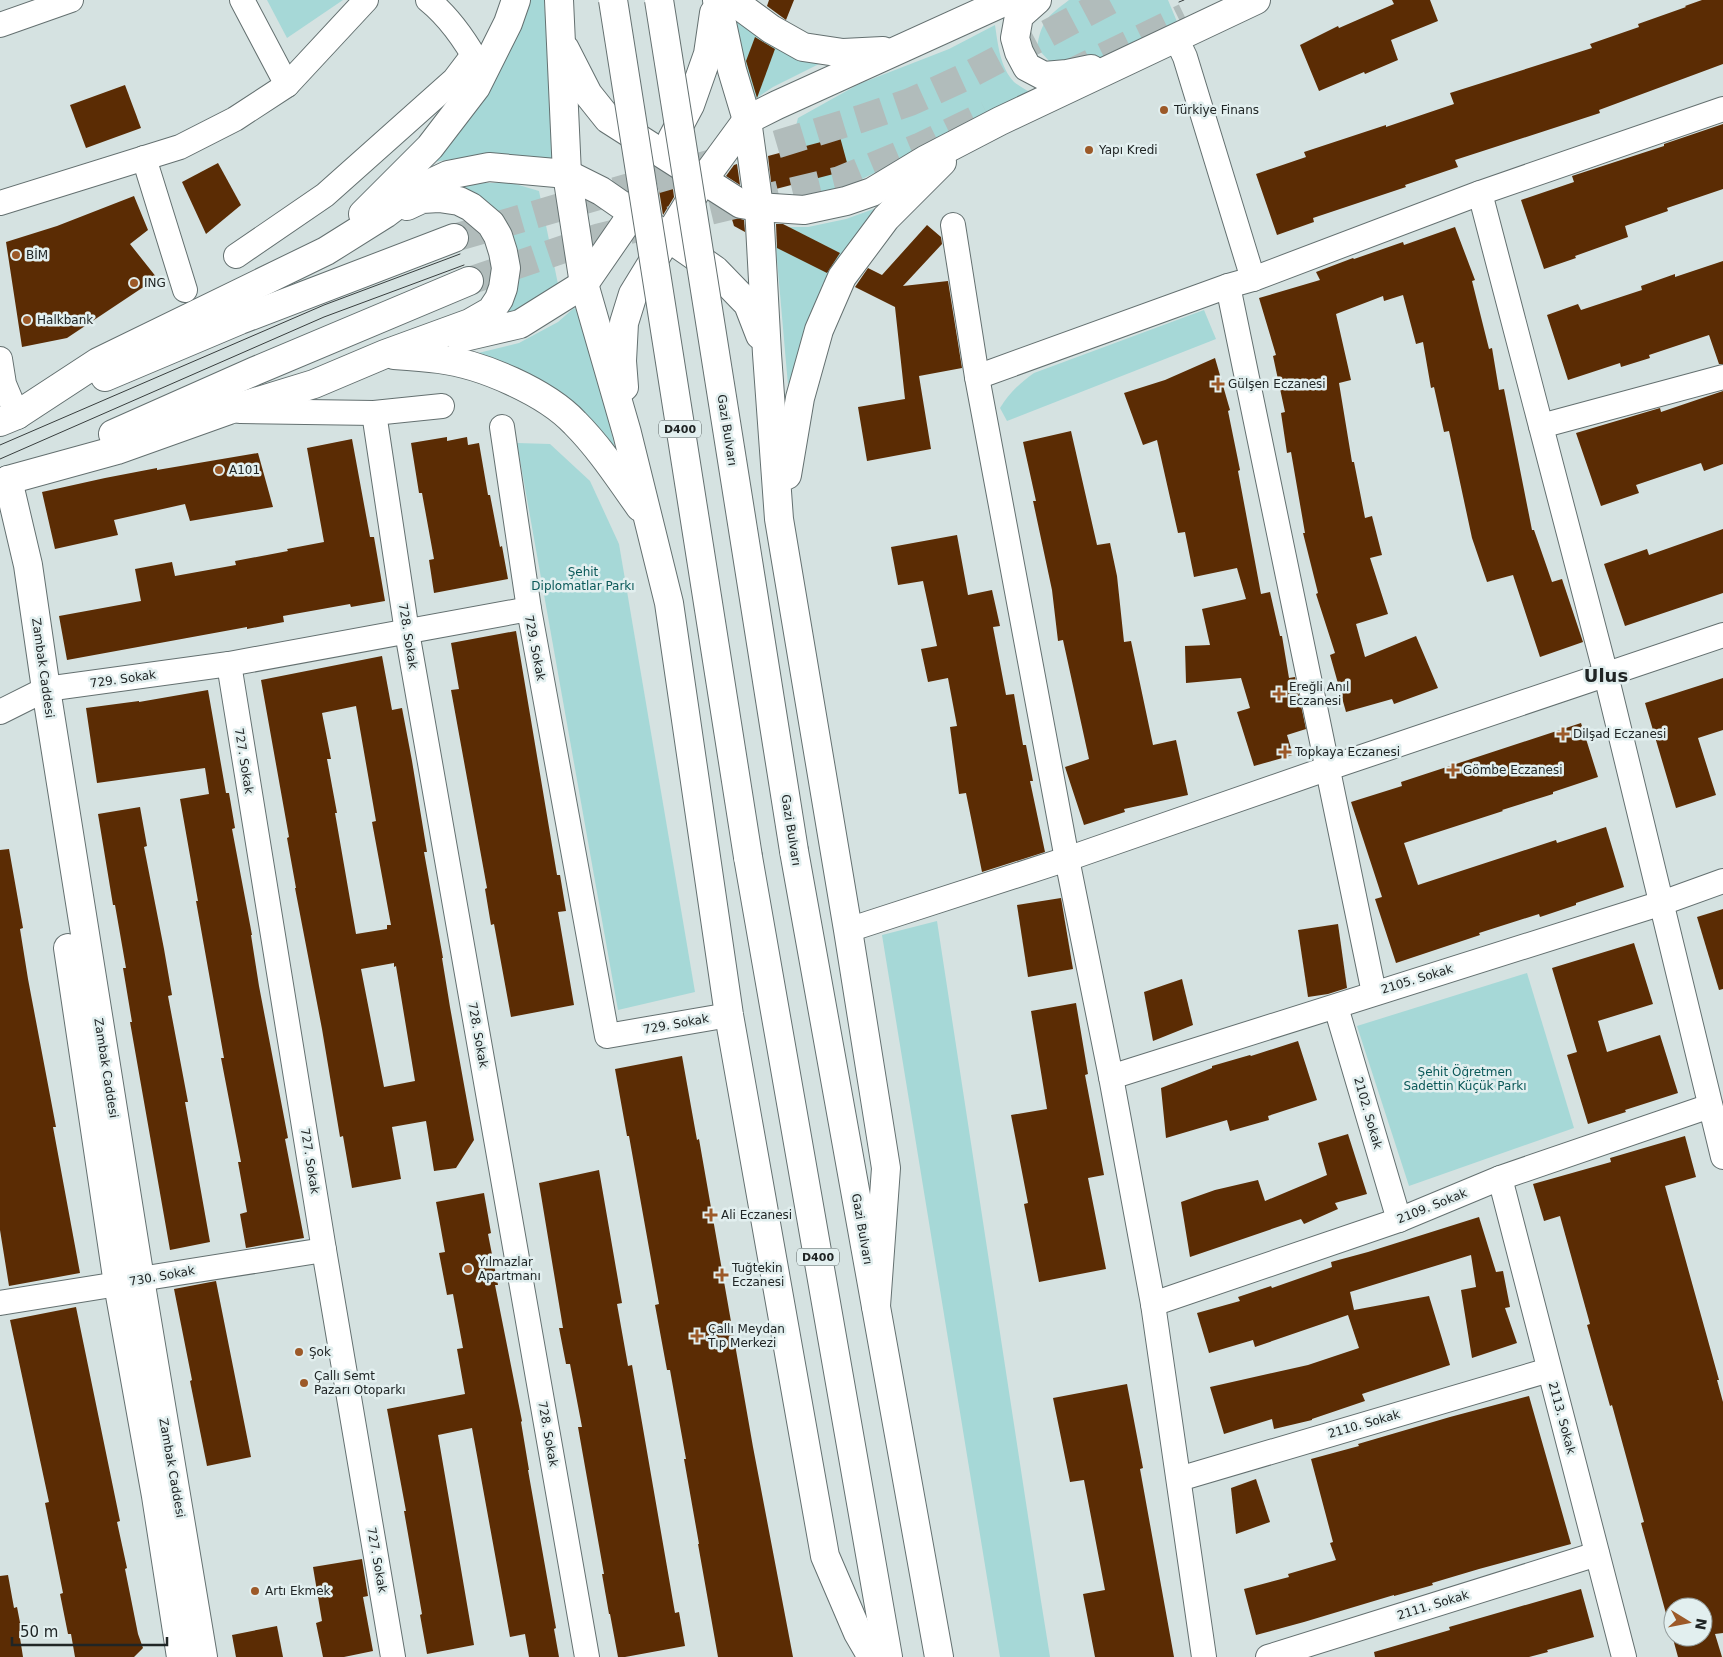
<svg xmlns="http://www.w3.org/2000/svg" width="1723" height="1657" viewBox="0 0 1723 1657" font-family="'DejaVu Sans',sans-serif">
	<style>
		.green { fill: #a6d8d7 }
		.building { fill: #5b2c04; fill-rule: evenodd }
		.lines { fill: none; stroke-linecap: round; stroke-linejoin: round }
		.highway-tunnel { stroke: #b1bcbb; stroke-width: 28; stroke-dasharray: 28 14; stroke-linecap: butt }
		.street-casing { stroke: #647070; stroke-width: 26 }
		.secondary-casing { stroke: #647070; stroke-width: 30 }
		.primary-casing { stroke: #647070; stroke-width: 30 }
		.highway-casing { stroke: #647070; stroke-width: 30 }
		.street { stroke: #fff; stroke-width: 24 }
		.secondary { stroke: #fff; stroke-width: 28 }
		.primary { stroke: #fff; stroke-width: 28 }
		.highway { stroke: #fff; stroke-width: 28 }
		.tram { stroke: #383e3e; stroke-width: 1 }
		.highway-bridge-casing { stroke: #647070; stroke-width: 30; stroke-linecap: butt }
		.highway-bridge { stroke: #fff; stroke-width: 28 }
		.poi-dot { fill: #9c5928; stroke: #e2efef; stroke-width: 2 }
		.labels { text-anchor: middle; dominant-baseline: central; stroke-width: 5; stroke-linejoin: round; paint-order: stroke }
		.shield { fill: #e2efef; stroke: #5a6262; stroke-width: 1 }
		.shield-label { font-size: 11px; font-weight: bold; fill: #202525 }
		.poi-label { font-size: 12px; fill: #202525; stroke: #e2efef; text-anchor: start }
		.street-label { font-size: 12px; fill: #202525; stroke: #e2efef }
		.park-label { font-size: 12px; fill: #0a5858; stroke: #e2efef }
		.district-label { font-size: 18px; font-weight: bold; fill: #202525; stroke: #e2efef }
	</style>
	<rect width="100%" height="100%" fill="#d5e2e1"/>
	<!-- green -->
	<g class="green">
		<polygon points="267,0 343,0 287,38"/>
		<polygon points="528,0 544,0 555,153 549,162 487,154 433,162"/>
		<path d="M1069,0H1168L1180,29L1109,59L1052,64L1037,48C1041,21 1048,16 1069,0Z"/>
		<polygon points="733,14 827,60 773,87 755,99"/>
		<path d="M995,25C998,45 1000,67 1014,82C1020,87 1028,91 1035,95L831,194L802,197L801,160L794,134L798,118L859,84L949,49Z"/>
		<path d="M480,183H512L539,191L559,289L543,300L498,318L501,217C489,202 474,193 456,186Z"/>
		<polygon points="882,206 816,308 788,385 776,248 781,227 808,227 846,219"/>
		<polygon points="574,308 583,313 615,448 466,356 519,343 558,322"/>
		<path d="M1204,310L1216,339L1007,421L1000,408C1009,393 1020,383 1034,373Z"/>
		<polygon points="517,443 550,444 590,481 619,544 695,992 618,1010"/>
		<polygon points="937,921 1041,1601 1050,1657 1000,1657 882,935"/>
		<polygon points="1527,973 1574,1128 1409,1186 1357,1026"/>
	</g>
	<!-- building -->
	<g class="building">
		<polygon points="769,0 794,0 786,20 767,6"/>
		<polygon points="1392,0 1430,0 1438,21 1391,40 1398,60 1365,74 1364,72 1319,91 1300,45 1338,26 1339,28 1394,4"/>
		<polygon points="1702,0 1723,0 1723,64 1599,110 1600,113 1455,160 1458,167 1405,185 1406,187 1313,218 1314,222 1277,235 1256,174 1306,157 1304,152 1386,125 1386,127 1454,104 1450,93 1592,48 1590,44 1639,27 1638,24 1686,7 1685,6"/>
		<polygon points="755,37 775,49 757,98 746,61"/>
		<polygon points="125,85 141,128 86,148 70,105"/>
		<polygon points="1723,124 1723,189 1667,208 1668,211 1625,226 1628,237 1575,256 1576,258 1544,269 1521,200 1574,182 1572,176 1664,146 1664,144"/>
		<polygon points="840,137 849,170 772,190 768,156"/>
		<polygon points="218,163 241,205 206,234 182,182"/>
		<polygon points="737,164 740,185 726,176 734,165"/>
		<polygon points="672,181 674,197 663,215 658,184"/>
		<polygon points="134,196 148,230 130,244 157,278 67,338 22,347 6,242 57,226"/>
		<polygon points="731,216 744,220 745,232 734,226"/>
		<polygon points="776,224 783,224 840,253 827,273 777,248"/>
		<polygon points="927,225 941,237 942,244 903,286 948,281 962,368 919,376 931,449 867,461 858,407 905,399 895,307 855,287 868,268 882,275"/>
		<polygon points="1455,227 1475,280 1472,281 1489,349 1492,348 1499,390 1504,389 1532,530 1534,530 1552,582 1562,579 1583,642 1540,657 1513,575 1487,582 1472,538 1449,431 1444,432 1434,387 1431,388 1423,342 1416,344 1403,295 1384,301 1383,296 1336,314 1351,380 1339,383 1352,462 1354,462 1365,518 1372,516 1382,555 1370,558 1388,614 1356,624 1365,657 1416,636 1438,688 1394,704 1392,699 1346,712 1330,655 1335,653 1316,594 1318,593 1303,533 1305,533 1291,452 1287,453 1281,413 1285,412 1273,356 1276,355 1259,298 1320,280 1316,272 1353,258 1354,259 1403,242 1404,245"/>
		<polygon points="1723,261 1723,364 1719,364 1709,335 1649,355 1650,358 1621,367 1620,363 1568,380 1547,315 1578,304 1581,310 1642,290 1641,286 1675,274 1675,277"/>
		<polygon points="1215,358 1230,410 1228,411 1240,470 1238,471 1261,594 1270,592 1280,636 1282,636 1289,678 1295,677 1306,729 1287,735 1293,755 1254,766 1237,712 1250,708 1241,678 1186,683 1185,646 1210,645 1202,609 1246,599 1237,568 1194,577 1185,532 1178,533 1157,440 1143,445 1124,393 1165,380"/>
		<polygon points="1723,391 1723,464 1704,471 1701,463 1636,485 1639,493 1601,506 1576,433 1660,408 1661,412"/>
		<polygon points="1071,431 1097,545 1110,543 1117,576 1124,642 1131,641 1153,745 1176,740 1188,795 1124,809 1125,812 1084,825 1065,767 1089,759 1063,640 1058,641 1052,590 1033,501 1036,501 1023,442"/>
		<polygon points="447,437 447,441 467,437 468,445 479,443 488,495 490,495 500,547 502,546 508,579 434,593 429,560 434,559 422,493 419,493 411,443"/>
		<polygon points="352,439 370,537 374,537 385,601 351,607 350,604 283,616 284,622 247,629 247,627 67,660 59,616 141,601 135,569 172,562 175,576 236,565 235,561 288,551 287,549 324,542 307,448"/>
		<polygon points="258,453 273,507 190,521 185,504 114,520 118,535 55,549 42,492 105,478 157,468 157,470"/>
		<polygon points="1723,529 1723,593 1625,626 1604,564 1647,549 1649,555"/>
		<polygon points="957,535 968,595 992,590 1000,626 993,627 1006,695 1014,694 1023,745 1026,745 1033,781 1030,781 1045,852 982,872 966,793 959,794 950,727 957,726 948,678 928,682 921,649 937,646 923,581 898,585 891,547"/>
		<polygon points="516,631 557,875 560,875 566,911 558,912 574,1005 511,1017 494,924 491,925 485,889 487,888 451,690 459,689 451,643"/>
		<path d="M382,656L392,710L402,708L412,761L427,852H424L443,958H442L450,1007L474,1140L456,1168L434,1171L426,1121L392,1127L401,1179L352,1188L343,1136L340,1137L322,1029L295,888H296L287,838L289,837L261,680ZM356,706L376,821L372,822L391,925H387V929L356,934L335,813H337L327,759H331L322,713ZM394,963V967L396,966L415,1081L384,1087L361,969Z"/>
		<polygon points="1723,678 1723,730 1698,738 1716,795 1676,808 1645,703"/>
		<polygon points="208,690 226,793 229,793 235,828 232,829 252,935 251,935 259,986 288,1138 285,1139 304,1238 246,1248 240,1214 247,1212 238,1162 241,1162 221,1058 224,1058 196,901 198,901 180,799 209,794 205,768 97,783 86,708 139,701 139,702"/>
		<polygon points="1581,723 1598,777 1553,792 1553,794 1502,810 1503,811 1404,843 1418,885 1556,840 1557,843 1606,827 1624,887 1576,903 1576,905 1540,917 1539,914 1479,933 1480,935 1396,963 1375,899 1382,897 1351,802 1402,786 1401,782"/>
		<polygon points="140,807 147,846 144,847 164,949 172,995 168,996 188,1102 185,1102 210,1242 170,1250 130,1022 132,1022 123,968 126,968 115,905 113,905 98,814"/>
		<polygon points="9,849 23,928 20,929 28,979 56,1127 53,1127 80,1273 9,1286 0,1230 0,850"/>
		<polygon points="1061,898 1073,969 1028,977 1017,905"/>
		<polygon points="1723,909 1723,989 1719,990 1697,917"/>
		<polygon points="1338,924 1347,988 1328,994 1308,997 1298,930"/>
		<polygon points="1634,943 1653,1004 1598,1021 1607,1052 1660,1035 1678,1093 1625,1110 1626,1112 1588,1124 1567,1055 1577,1052 1552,968"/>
		<polygon points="1182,979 1193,1025 1153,1041 1144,992"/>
		<polygon points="1076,1003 1088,1074 1085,1075 1104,1175 1088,1178 1106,1269 1039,1282 1024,1204 1028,1203 1011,1115 1047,1109 1031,1011"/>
		<polygon points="1298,1041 1317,1100 1268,1116 1269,1120 1230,1131 1227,1120 1166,1138 1161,1088 1212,1068 1212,1066 1250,1055 1251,1056"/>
		<polygon points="682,1056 697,1140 699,1139 753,1447 793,1657 718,1657 698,1544 699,1544 684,1459 686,1459 670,1370 667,1370 655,1305 659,1304 629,1136 627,1136 615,1069"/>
		<polygon points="1348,1134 1367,1194 1335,1203 1338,1209 1304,1224 1301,1219 1190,1257 1181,1202 1215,1190 1258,1180 1265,1201 1327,1175 1318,1143"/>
		<path d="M1685,1136L1696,1177L1665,1186L1719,1380H1717L1723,1402V1633L1715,1634L1722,1657H1678L1641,1523L1644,1522L1612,1405L1610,1406L1587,1325L1590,1324L1560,1216L1544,1221L1533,1184L1611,1162L1610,1158ZM1673,1607H1703V1637H1673Z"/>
		<polygon points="599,1170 622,1303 617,1304 628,1366 632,1365 675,1613 679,1612 685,1646 625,1657 618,1657 610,1614 609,1614 602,1574 604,1574 578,1427 582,1427 570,1364 566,1364 559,1328 563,1328 539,1183"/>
		<polygon points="484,1193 491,1233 488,1234 498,1285 495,1285 522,1421 521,1422 529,1470 528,1470 556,1628 554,1629 559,1657 529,1657 525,1634 510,1637 472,1428 438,1435 474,1645 427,1654 420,1615 422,1614 404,1511 406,1511 387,1409 465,1394 457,1349 463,1348 453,1294 447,1295 439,1253 445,1252 436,1202"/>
		<polygon points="1479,1217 1496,1272 1503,1271 1510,1307 1505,1308 1517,1343 1472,1358 1461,1290 1476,1287 1471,1255 1350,1292 1354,1310 1429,1296 1450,1365 1362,1394 1365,1401 1312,1419 1312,1420 1274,1429 1272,1419 1224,1434 1210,1387 1308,1365 1359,1348 1348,1315 1255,1347 1253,1340 1209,1353 1197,1313 1240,1301 1238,1297 1271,1286 1272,1288 1332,1267 1331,1262 1368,1252"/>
		<polygon points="216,1281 251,1457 207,1466 190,1381 192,1380 174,1289"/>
		<polygon points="76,1307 120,1521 117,1522 127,1568 125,1569 138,1634 143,1648 134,1657 75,1657 71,1634 68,1634 60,1594 63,1593 45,1503 49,1502 10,1320"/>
		<polygon points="1127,1384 1143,1468 1140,1469 1174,1657 1095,1657 1083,1594 1105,1590 1084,1480 1070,1482 1053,1398"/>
		<polygon points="1529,1396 1571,1544 1479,1569 1432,1583 1433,1585 1394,1596 1394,1595 1304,1622 1256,1635 1244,1589 1289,1577 1288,1574 1336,1560 1330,1543 1333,1542 1311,1459 1359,1446 1358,1444 1450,1417"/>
		<polygon points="1256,1479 1270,1522 1236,1534 1231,1488"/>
		<polygon points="362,1559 368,1596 363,1597 373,1651 344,1657 323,1657 316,1623 322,1621 313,1567"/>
		<polygon points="8,1575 14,1608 17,1607 23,1638 20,1638 23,1657 0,1657 0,1576"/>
		<polygon points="1581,1589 1594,1637 1547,1650 1548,1652 1529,1657 1375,1657 1374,1652 1450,1630 1449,1627"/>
		<polygon points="277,1626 283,1657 236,1657 232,1635"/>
	</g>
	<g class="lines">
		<!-- highway-tunnel -->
		<g class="highway-tunnel">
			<polyline points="1066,75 1185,17"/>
			<polyline points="454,238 778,144 860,119 910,102 963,78 1111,0"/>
			<polyline points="469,281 600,237 840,180 919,147 987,114"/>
		</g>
		<!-- street casing -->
		<g class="street-casing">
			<g id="street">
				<polyline points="242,0 287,85"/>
				<path d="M428,0C449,17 467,43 480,67"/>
				<polyline points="0,25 71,0"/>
				<polyline points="1176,38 1185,57 1253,279"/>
				<polyline points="144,158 185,290"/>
				<polyline points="1480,193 1606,675 1723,1157"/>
				<polyline points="0,203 180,147 235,119 287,85 366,0"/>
				<polyline points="953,225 977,377 1067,859 1111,1077 1153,1304 1204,1657"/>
				<polyline points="236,256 325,195 454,80 473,55"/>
				<polyline points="1228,286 1374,993"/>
				<polyline points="0,359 4,384 17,415"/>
				<polyline points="977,377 1228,286 1253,279 1480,193 1723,109"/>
				<polyline points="240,411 374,413 442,406"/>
				<polyline points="374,413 407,632 587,1657"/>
				<polyline points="1541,426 1723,377"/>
				<polyline points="502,427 529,609"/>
				<polyline points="229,664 324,1250 393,1657"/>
				<polyline points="0,712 46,689 229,664 529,609 607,1036 729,1015"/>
				<polyline points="848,930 1067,859 1326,769 1723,635"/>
				<polyline points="1336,1007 1399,1220"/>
				<polyline points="1111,1077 1662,903 1723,881"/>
				<polyline points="1500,1178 1624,1657"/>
				<polyline points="0,1303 118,1284 140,1279 324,1250"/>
				<polyline points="1153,1304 1399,1220 1500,1178 1710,1106"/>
				<polyline points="1179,1479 1549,1370"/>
				<polyline points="1268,1657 1597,1554"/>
			</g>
		</g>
		<!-- secondary casing -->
		<g class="secondary-casing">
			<g id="secondary">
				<polyline points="8,480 28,565 46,689 140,1279 203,1657"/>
				<polyline points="68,948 118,1284 156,1496 181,1657"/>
			</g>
		</g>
		<!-- primary casing -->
		<g class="primary-casing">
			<polyline id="primary" points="0,422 17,415"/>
		</g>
		<!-- highway casing -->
		<g class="highway-casing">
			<g id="highway">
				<polyline points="559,0 567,174 584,284 627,433 669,603 729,1015 825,1556 858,1633 872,1657"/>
				<polyline points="717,0 732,70 747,120 759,207 767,354 779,519 848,930 886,1168 876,1306"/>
				<polyline points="734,0 737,4 771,29 803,47 843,53 883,51"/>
				<polyline points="1037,0 1019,16 1015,38 1019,52 1027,67 1044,76 1067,74 1091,69"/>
				<polyline points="565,49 588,94 608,119 741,204 759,207 804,210 846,201 872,192 925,160 1000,121 1256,0"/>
				<polyline points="672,139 690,105 708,54 714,13"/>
				<polyline points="363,214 430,147 476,87 508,23 516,0"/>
				<polyline points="460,338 520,324 584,284 633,213 642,197"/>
				<path d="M394,355C409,356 424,357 439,359C481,364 546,392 575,423C600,448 620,479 640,507"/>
				<polyline points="105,377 240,320 454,238"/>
				<polyline points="624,387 622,361 624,323 633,294 703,180 747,120 777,105 1008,0"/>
				<polyline points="17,415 98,362 326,251 385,214 418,189 448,175 489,167 567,174 601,191 715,270 748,304 760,335"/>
				<polyline points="113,434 255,371 469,281"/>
				<polyline points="787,475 800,398 819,330 842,277 886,218 942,162"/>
				<polyline points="8,480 117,450 229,410 314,384 385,354 470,323 491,311 499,299 503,288 506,268 503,252 498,236 491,224 471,207 459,201 439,198 422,199 407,206"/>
				<polyline points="794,851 939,1657"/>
				<polyline points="748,857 888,1657"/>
			</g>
		</g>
		<!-- street -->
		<use href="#street" class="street"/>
		<!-- secondary -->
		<use href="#secondary" class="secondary"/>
		<!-- primary -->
		<use href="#primary" class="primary"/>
		<!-- highway -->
		<use href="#highway" class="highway"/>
		<!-- tram -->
		<g class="tram">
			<polyline points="1179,2 1184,0"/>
			<polyline points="0,445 324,305 460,254"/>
			<polyline points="0,459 324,317 464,265"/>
		</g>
		<!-- highway-bridge casing -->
		<g class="highway-bridge-casing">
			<g id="highway-bridge">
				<polyline points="613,0 748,857"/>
				<polyline points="659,0 794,851"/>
			</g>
		</g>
		<!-- highway-bridge -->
		<use href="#highway-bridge" class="highway-bridge"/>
	</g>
	<!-- markers -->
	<g class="poi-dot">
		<circle cx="1164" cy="110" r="5"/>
		<circle cx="1089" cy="150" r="5"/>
		<circle cx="16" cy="255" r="5"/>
		<circle cx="134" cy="283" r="5"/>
		<circle cx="27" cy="320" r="5"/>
		<path d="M1215.5 376.5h5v5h5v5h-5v5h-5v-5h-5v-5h5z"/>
		<circle cx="219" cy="470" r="5"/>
		<path d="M1276.5 686.5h5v5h5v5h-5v5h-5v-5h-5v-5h5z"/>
		<path d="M1560.5 726.5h5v5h5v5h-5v5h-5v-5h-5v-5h5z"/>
		<path d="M1282.5 744.5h5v5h5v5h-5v5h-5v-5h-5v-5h5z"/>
		<path d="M1450.5 762.5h5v5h5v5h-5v5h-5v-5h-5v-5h5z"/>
		<path d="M708.5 1207.5h5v5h5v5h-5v5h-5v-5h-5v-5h5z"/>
		<circle cx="468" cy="1269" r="5"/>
		<path d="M719.5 1267.5h5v5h5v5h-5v5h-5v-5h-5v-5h5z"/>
		<path d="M694.5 1328.5h5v5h5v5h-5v5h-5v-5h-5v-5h5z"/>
		<circle cx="299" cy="1352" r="5"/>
		<circle cx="304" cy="1383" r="5"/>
		<circle cx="255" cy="1591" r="5"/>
	</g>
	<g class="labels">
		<!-- shield labels -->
		<g class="shield">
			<rect x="659" y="420.5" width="42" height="17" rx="4"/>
			<rect x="797" y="1248.5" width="42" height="17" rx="4"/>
		</g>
		<g class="shield-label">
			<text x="680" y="429">D400</text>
			<text x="818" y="1257">D400</text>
		</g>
		<!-- poi labels -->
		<g class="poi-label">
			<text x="1174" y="110">Türkiye Finans</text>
			<text x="1099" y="150">Yapı Kredi</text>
			<text x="26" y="255">BİM</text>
			<text x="144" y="283">ING</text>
			<text x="37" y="320">Halkbank</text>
			<text x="1228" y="384">Gülşen Eczanesi</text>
			<text x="229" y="470">A101</text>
			<text x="1289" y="687">Ereğli Anıl<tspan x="1289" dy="14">Eczanesi</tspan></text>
			<text x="1573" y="734">Dilşad Eczanesi</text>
			<text x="1295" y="752">Topkaya Eczanesi</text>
			<text x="1463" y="770">Gömbe Eczanesi</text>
			<text x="721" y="1215">Ali Eczanesi</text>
			<text x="478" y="1262">Yılmazlar<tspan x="478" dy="14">Apartmanı</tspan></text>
			<text x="732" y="1268">Tuğtekin<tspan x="732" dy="14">Eczanesi</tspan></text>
			<text x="708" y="1329">Çallı Meydan<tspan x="708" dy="14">Tıp Merkezi</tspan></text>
			<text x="309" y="1352">Şok</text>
			<text x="314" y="1376">Çallı Semt<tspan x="314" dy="14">Pazarı Otoparkı</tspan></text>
			<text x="265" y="1591">Artı Ekmek</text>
		</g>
		<!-- street labels -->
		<g class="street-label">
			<text transform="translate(727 430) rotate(81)">Gazi Bulvarı</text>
			<text transform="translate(408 636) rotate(81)">728. Sokak</text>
			<text transform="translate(535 648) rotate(79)">729. Sokak</text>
			<text transform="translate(43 668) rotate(82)">Zambak Caddesi</text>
			<text transform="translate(123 679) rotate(-8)">729. Sokak</text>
			<text transform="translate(244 761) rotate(81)">727. Sokak</text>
			<text transform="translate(791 830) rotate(81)">Gazi Bulvarı</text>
			<text transform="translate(1417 979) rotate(-17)">2105. Sokak</text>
			<text transform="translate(676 1024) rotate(-10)">729. Sokak</text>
			<text transform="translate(478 1035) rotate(80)">728. Sokak</text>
			<text transform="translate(106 1068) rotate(81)">Zambak Caddesi</text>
			<text transform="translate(1368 1113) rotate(74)">2102. Sokak</text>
			<text transform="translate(310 1161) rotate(81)">727. Sokak</text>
			<text transform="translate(1432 1206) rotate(-22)">2109. Sokak</text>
			<text transform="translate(862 1229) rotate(80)">Gazi Bulvarı</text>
			<text transform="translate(162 1276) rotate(-10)">730. Sokak</text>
			<text transform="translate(1562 1418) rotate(75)">2113. Sokak</text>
			<text transform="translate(1364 1424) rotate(-16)">2110. Sokak</text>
			<text transform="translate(548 1434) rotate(80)">728. Sokak</text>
			<text transform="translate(172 1468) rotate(80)">Zambak Caddesi</text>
			<text transform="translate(377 1560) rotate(80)">727. Sokak</text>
			<text transform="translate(1433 1605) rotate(-17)">2111. Sokak</text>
		</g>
		<!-- park labels -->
		<g class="park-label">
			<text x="583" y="572">Şehit<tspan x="583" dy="14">Diplomatlar Parkı</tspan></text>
			<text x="1465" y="1072">Şehit Öğretmen<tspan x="1465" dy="14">Sadettin Küçük Parkı</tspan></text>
		</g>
		<!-- district labels -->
		<g class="district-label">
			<text x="1606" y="675">Ulus</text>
		</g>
	</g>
	<!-- north arrow -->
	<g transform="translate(1688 1622) rotate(100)"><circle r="24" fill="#e2efef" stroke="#949e9e"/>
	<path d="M0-4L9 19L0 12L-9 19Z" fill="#9c5928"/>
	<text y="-8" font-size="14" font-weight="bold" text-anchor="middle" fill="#202525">N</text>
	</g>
	<!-- scale -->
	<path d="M12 1637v8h155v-8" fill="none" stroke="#202525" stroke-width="2.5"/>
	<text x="20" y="1637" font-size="15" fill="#202525" stroke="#e2efef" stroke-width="4" paint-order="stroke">50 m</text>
</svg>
